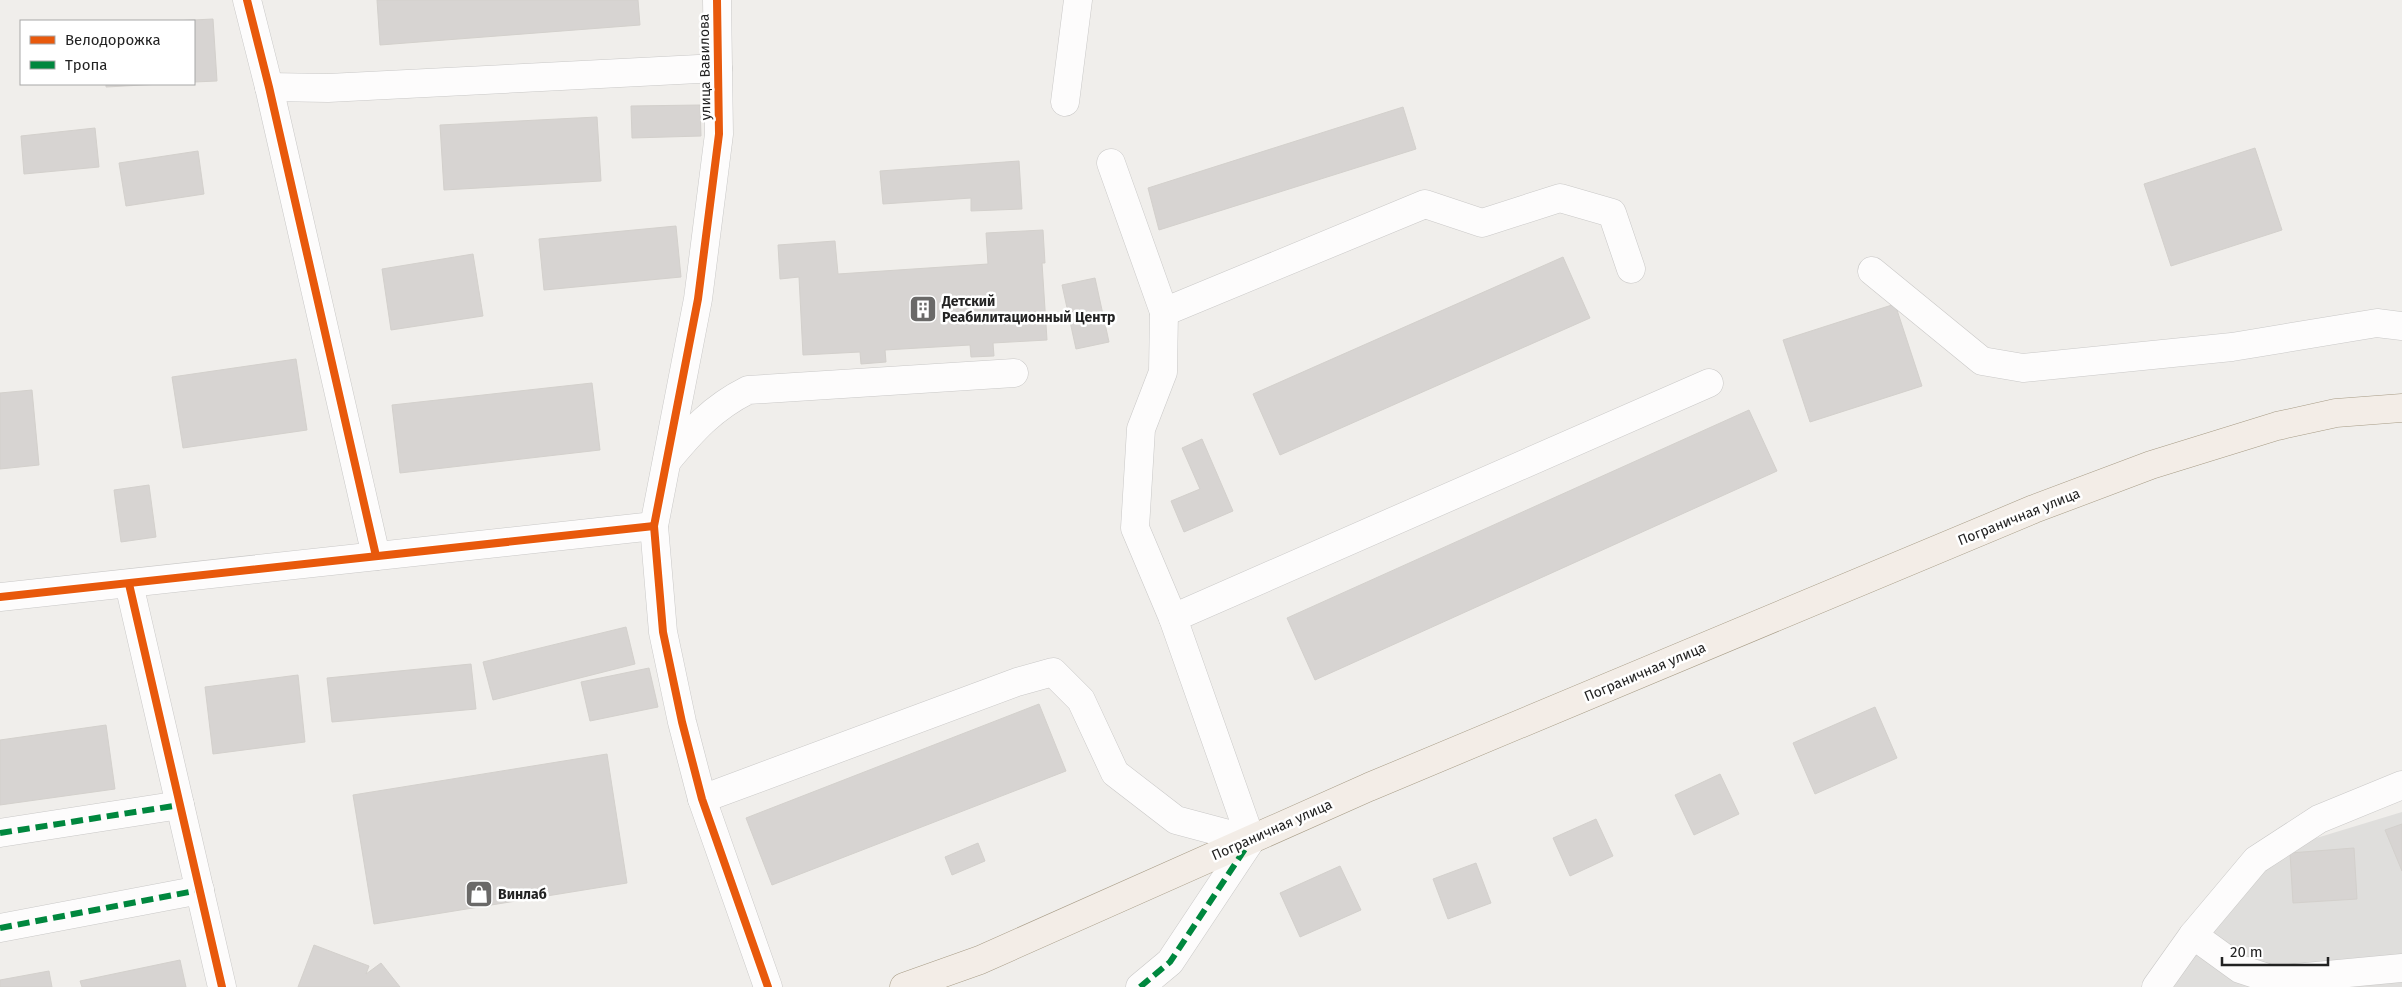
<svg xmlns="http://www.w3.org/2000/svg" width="2402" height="987" viewBox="0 0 2402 987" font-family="'Fira Sans',sans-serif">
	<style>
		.residential { fill: #dfdedc }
		.building { fill: #d7d4d2; stroke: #d3d0cc }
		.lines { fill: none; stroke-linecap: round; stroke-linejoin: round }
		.minor-casing { stroke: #c9c8c7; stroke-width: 29 }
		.major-casing { stroke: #a79c86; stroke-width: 29 }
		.minor { stroke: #fdfcfc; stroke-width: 28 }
		.major { stroke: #f3ede7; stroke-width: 28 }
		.quiet { stroke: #00873e; stroke-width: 6; stroke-dasharray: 12 6; stroke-linecap: butt }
		.cycleway-casing { stroke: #fff; stroke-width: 11 }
		.cycleway { stroke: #e8590c; stroke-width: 8 }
		.labels { text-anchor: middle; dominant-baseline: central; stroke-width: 5; stroke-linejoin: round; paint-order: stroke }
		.street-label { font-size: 14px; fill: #222; stroke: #fff }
		.poi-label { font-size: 14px; font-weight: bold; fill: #222; stroke: #fff; text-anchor: start }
	</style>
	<rect width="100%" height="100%" fill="#f0eeeb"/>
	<!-- residential -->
	<polygon class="residential" points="2402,812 2402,987 2169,987 2280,849"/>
	<!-- building -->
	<g class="building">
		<polygon points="377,0 638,0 640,25 380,45"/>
		<polygon points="213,19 217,81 194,82 194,21 174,21"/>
		<polygon points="106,84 161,84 106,87"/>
		<polygon points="700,105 701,136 632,138 631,106"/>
		<polygon points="1403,107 1416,149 1159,230 1148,188"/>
		<polygon points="597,117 601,181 444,190 440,125"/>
		<polygon points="95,128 99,167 24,174 21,136"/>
		<polygon points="2255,148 2282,230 2171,266 2144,184"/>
		<polygon points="198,151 204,194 126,206 119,163"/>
		<polygon points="1019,161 1022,209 971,211 971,198 883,204 880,171"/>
		<polygon points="676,226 681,277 544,290 539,239"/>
		<polygon points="1043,230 1045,263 1042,263 1047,340 993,343 994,356 971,357 970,345 885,350 886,362 861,364 860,352 803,355 799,277 780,279 778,245 835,241 838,274 988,264 986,233"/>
		<polygon points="473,254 483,316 391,330 382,269"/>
		<polygon points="1563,257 1590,318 1280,455 1253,394"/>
		<polygon points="1095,278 1109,342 1076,349 1062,285"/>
		<polygon points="1895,304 1922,386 1810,422 1783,340"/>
		<polygon points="296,359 307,430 183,448 172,377"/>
		<polygon points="592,383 600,450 400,473 392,405"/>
		<polygon points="32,390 39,465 0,469 0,393"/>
		<polygon points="1749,410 1777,471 1315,680 1287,618"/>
		<polygon points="1202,439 1233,511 1184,532 1171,501 1200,489 1182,448"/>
		<polygon points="149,485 156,537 121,542 114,490"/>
		<polygon points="626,627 635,664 493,700 483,662"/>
		<polygon points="471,664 476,709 332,722 327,678"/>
		<polygon points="649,668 658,707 590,721 581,682"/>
		<polygon points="298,675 305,742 213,754 205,687"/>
		<polygon points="1039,704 1066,771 772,885 746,818"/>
		<polygon points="1875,707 1897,758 1815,794 1793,743"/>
		<polygon points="106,725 115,789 0,805 0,740"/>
		<polygon points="607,754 627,883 374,924 353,795"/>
		<polygon points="1720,774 1739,814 1694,835 1675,795"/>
		<polygon points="1596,819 1613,856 1570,876 1553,838"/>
		<polygon points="2402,824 2402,871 2385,830"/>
		<polygon points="978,843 985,861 952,875 945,857"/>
		<polygon points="2354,848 2357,899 2293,903 2290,853"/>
		<polygon points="1476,863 1491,903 1448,919 1433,879"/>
		<polygon points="1340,866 1361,910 1300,937 1280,893"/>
		<polygon points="314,945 369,966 366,974 381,963 400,987 298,987"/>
		<polygon points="180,960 186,987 82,987 80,981"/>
		<polygon points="49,971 52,987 0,987 0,980"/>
	</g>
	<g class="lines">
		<!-- minor casing -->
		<g class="minor-casing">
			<g id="minor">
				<polyline points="247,0 269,87 376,556"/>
				<polyline points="717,0 719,134 698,299 654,526 663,632 682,722 702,799 768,987"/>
				<polyline points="269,87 328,88 718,68"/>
				<polyline points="1065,102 1078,0"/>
				<polyline points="1111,163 1164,312 1163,372 1141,429 1135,528 1173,618"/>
				<polyline points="1872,271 1982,361 2023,368 2232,347 2377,323 2402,326"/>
				<polyline points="1164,312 1425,204 1482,223 1560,198 1612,213 1631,269"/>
				<path d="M667,461C692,431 712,408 748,390L1014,373"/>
				<polyline points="129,584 222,987"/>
				<polyline points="0,597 654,526"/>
				<polyline points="702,799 1017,682 1053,672 1081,700 1115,773 1176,820 1251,840"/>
				<polyline points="0,833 180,805"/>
				<polyline points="1251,840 1173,618 1709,383"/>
				<polyline points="0,928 200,890"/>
				<polyline points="2193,935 2240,969 2274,980 2402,968"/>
				<polyline points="1140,987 1170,962 1251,840"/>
				<polyline points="2156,987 2193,935 2256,860 2319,819 2402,785"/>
			</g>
		</g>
		<!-- major casing -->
		<g class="major-casing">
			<polyline id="major" points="904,987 980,960 1369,787 2034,509 2151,465 2277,426 2336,413 2402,408"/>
		</g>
		<!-- minor -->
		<use href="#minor" class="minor"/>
		<!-- major -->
		<use href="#major" class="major"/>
		<!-- quiet -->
		<g class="quiet">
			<polyline points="0,833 180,805"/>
			<polyline points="0,928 200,890"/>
			<polyline points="1140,987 1170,962 1251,840"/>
		</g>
		<!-- cycleway casing -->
		<g class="cycleway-casing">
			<g id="cycleway">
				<polyline points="247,0 269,87 376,556"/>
				<polyline points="717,0 719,134 698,299 654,526 663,632 682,722 702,799 768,987"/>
				<polyline points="129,584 222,987"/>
				<polyline points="0,597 654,526"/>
			</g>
		</g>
		<!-- cycleway -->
		<use href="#cycleway" class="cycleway"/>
	</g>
	<!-- icons -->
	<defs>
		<g id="building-square" transform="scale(1.4375)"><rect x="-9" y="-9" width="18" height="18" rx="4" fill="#6a6968" stroke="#fff"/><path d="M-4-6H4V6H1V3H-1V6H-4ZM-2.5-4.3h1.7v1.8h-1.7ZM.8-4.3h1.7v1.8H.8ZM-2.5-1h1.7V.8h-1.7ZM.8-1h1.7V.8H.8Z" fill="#fff"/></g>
		<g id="shop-square" transform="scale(1.4375)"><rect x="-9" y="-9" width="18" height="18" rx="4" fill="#6a6968" stroke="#fff"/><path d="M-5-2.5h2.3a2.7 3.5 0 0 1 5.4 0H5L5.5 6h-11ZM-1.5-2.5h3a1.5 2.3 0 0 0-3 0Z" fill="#fff"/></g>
	</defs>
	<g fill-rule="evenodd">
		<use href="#building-square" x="923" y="309"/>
		<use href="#shop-square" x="479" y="894"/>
	</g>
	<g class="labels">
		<!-- street labels -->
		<g class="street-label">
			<text transform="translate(705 67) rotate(-91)">улица Вавилова</text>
			<text transform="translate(2019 517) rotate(-22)">Пограничная улица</text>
			<text transform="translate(1645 672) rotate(-23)">Пограничная улица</text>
			<text transform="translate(1272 830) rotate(-24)">Пограничная улица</text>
		</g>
		<!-- poi labels -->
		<g class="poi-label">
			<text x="942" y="301">Детский<tspan x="942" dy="16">Реабилитационный Центр</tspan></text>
			<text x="498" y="894">Винлаб</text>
		</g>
	</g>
	<!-- legend -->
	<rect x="20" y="20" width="175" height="65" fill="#ffffff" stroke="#a7a7a7"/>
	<rect x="30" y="36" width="25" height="8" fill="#e8590c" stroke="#a7a7a7"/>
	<text x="65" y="45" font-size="15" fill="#222222">Велодорожка</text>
	<rect x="30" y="61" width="25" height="8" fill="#00873e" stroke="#a7a7a7"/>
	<text x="65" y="70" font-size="15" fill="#222222">Тропа</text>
	<!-- scale -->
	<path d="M2222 957v8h106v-8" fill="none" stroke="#222222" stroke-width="2.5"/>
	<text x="2230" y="957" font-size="15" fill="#222222" stroke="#ffffff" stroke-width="4" paint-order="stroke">20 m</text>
</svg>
